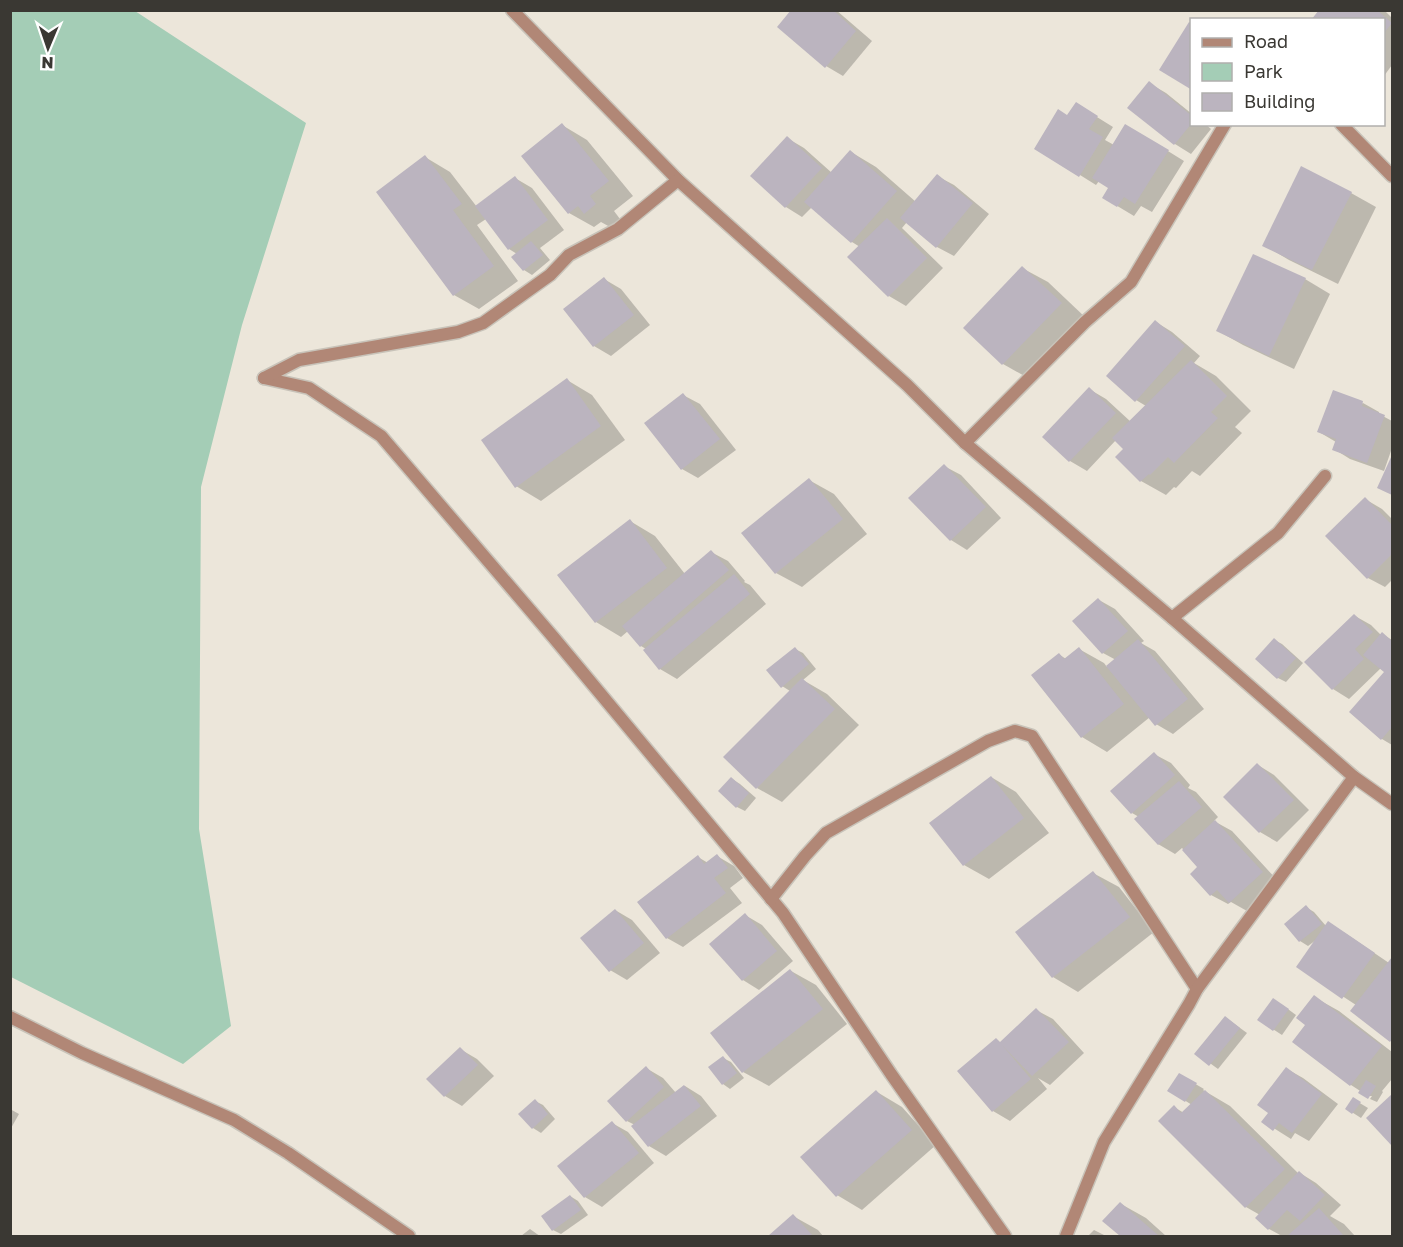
<svg xmlns="http://www.w3.org/2000/svg" width="1403" height="1247" viewBox="0 0 1403 1247" font-family="'Golos Text',sans-serif">
	<style>
		.green { fill: #a4cdb6 }
		.shadow { fill: #0003 }
		.building { fill: #bbb4bf }
		.lines { fill: none; stroke-linecap: round; stroke-linejoin: round }
		.minor-casing { stroke: #c8c3b9; stroke-width: 15 }
		.tertiary-casing { stroke: #c8c3b9; stroke-width: 15 }
		.minor { stroke: #b18776; stroke-width: 12 }
		.tertiary { stroke: #b18776; stroke-width: 12 }
	</style>
	<rect width="100%" height="100%" fill="#ece6da"/>
	<!-- green -->
	<polygon class="green" points="10,11 135,11 306,123 242,325 201,487 199,829 231,1026 183,1064 11,977"/>
	<!-- shadow -->
	<g class="shadow">
		<polygon points="793,10 836,10 872,41 843,76 826,66"/>
		<polygon points="1321,10 1384,10 1392,18 1392,65 1384,76 1384,20"/>
		<polygon points="1149,83 1166,93 1192,114 1192,124 1205,124 1211,129 1191,154 1175,144"/>
		<polygon points="1076,104 1113,127 1105,140 1114,145 1142,135 1184,161 1152,212 1141,206 1134,216 1104,198 1110,188 1099,181 1096,185 1080,175 1068,117"/>
		<polygon points="562,125 587,140 633,196 614,211 620,219 610,227 601,222 594,227 569,213"/>
		<polygon points="787,138 804,148 832,173 851,152 876,167 916,202 937,176 954,185 989,214 954,256 937,247 907,222 902,228 943,268 906,306 889,296 860,247 852,242 812,207 802,217 786,207 752,176"/>
		<polygon points="425,157 450,172 477,207 515,178 532,188 564,230 540,248 550,260 532,275 524,270 513,257 517,254 509,249 486,219 477,225 518,281 479,309 454,295"/>
		<polygon points="1351,193 1376,207 1338,284 1289,260 1264,245"/>
		<polygon points="1022,268 1048,282 1086,318 1028,378 1003,364 965,328"/>
		<polygon points="604,279 621,289 650,325 611,356 594,346"/>
		<polygon points="1305,279 1330,294 1294,369 1243,345 1218,331"/>
		<polygon points="1156,322 1172,332 1200,356 1194,363 1216,376 1251,411 1235,427 1242,433 1200,476 1192,471 1176,488 1174,487 1166,495 1141,481 1125,449 1116,440 1087,471 1070,461 1044,437 1089,389 1106,399 1131,422 1146,406 1136,400"/>
		<polygon points="567,380 592,395 625,440 541,501 516,486"/>
		<polygon points="683,395 700,404 736,450 698,478 682,469"/>
		<polygon points="1363,403 1379,412 1379,414 1392,421 1392,448 1384,471 1350,459 1334,449 1336,442 1319,432"/>
		<polygon points="944,466 961,475 1001,518 967,550 951,540"/>
		<polygon points="809,480 834,494 867,534 802,587 776,573"/>
		<polygon points="1365,499 1382,509 1392,519 1392,580 1385,587 1368,578"/>
		<polygon points="630,521 655,536 685,574 711,552 728,561 745,581 744,582 750,585 766,604 677,679 660,669 645,651 646,649 641,646 628,631 621,637 596,622"/>
		<polygon points="1099,600 1115,609 1144,641 1141,643 1155,651 1204,709 1173,734 1156,724 1150,717 1107,752 1082,737 1033,676 1060,655 1066,659 1079,649 1104,663 1107,667 1116,660 1103,653"/>
		<polygon points="1355,616 1371,625 1381,635 1382,634 1392,640 1392,745 1382,739 1351,712 1386,672 1381,668 1349,699 1333,689"/>
		<polygon points="1274,640 1282,644 1303,663 1286,682 1278,678 1257,659"/>
		<polygon points="795,649 803,653 816,669 803,680 827,694 859,725 782,802 757,788 790,691 782,686"/>
		<polygon points="1154,754 1171,763 1190,785 1188,788 1196,792 1218,817 1214,821 1232,831 1279,882 1247,911 1231,902 1228,904 1211,895 1199,867 1182,848 1175,854 1158,844 1139,817 1132,813"/>
		<polygon points="1258,765 1274,775 1309,810 1277,842 1260,832 1225,797"/>
		<polygon points="991,777 1016,792 1049,833 989,879 964,865"/>
		<polygon points="732,779 740,784 756,798 745,811 737,807"/>
		<polygon points="717,856 734,866 743,878 730,888 742,903 683,947 667,938 698,857 708,863"/>
		<polygon points="1093,873 1119,887 1154,932 1078,992 1053,977"/>
		<polygon points="1306,907 1314,912 1326,926 1345,933 1389,963 1392,959 1392,1042 1352,1010 1356,1005 1298,967 1316,940 1308,946 1300,941 1286,924"/>
		<polygon points="615,910 632,920 660,953 627,980 610,970"/>
		<polygon points="745,915 762,925 793,961 759,990 743,980"/>
		<polygon points="791,971 816,985 847,1024 769,1086 743,1072"/>
		<polygon points="1314,997 1339,1011 1392,1052 1392,1079 1382,1091 1383,1092 1377,1102 1370,1099 1372,1096 1368,1096 1351,1085 1294,1042 1307,1024"/>
		<polygon points="1281,1004 1296,1015 1282,1035 1259,1020"/>
		<polygon points="1036,1010 1053,1019 1084,1053 1050,1085 1038,1078 1047,1089 1010,1121 993,1111 1001,1043"/>
		<polygon points="1225,1017 1247,1033 1218,1069 1196,1053"/>
		<polygon points="460,1049 477,1059 494,1076 462,1106 445,1096 428,1079"/>
		<polygon points="723,1058 731,1062 744,1078 730,1089 723,1084"/>
		<polygon points="646,1068 663,1078 676,1093 685,1086 701,1096 717,1116 666,1156 649,1146 633,1127 635,1125 627,1121"/>
		<polygon points="1287,1069 1303,1078 1338,1104 1309,1141 1295,1133 1291,1139 1264,1122 1270,1113"/>
		<polygon points="1180,1075 1204,1089 1203,1090 1230,1106 1299,1174 1300,1173 1316,1183 1341,1205 1330,1216 1344,1224 1355,1236 1282,1236 1269,1229 1257,1218 1260,1215 1246,1207 1174,1107 1184,1113 1192,1105 1170,1091"/>
		<polygon points="877,1092 902,1107 936,1145 862,1210 837,1195"/>
		<polygon points="1392,1096 1392,1144 1369,1118"/>
		<polygon points="1353,1099 1368,1108 1361,1118 1347,1109"/>
		<polygon points="535,1101 543,1105 555,1119 541,1133 533,1128"/>
		<polygon points="10,1109 19,1114 10,1130"/>
		<polygon points="612,1123 628,1132 654,1163 602,1207 585,1197"/>
		<polygon points="570,1196 578,1201 588,1215 561,1234 553,1230"/>
		<polygon points="1121,1204 1146,1218 1166,1236 1122,1236 1105,1221"/>
		<polygon points="793,1216 818,1230 823,1236 770,1236"/>
		<polygon points="530,1229 537,1234 540,1236 521,1236"/>
		<polygon points="1094,1230 1106,1236 1088,1236"/>
	</g>
	<!-- building -->
	<g class="building">
		<polygon points="791,10 833,10 856,31 825,68 777,27"/>
		<polygon points="1319,10 1377,10 1392,23 1384,33 1384,20 1311,20"/>
		<polygon points="1189,22 1192,24 1192,90 1159,70"/>
		<polygon points="1149,81 1192,116 1192,123 1174,145 1127,108"/>
		<polygon points="1076,102 1098,116 1089,129 1103,137 1079,177 1034,149 1058,109 1067,115"/>
		<polygon points="562,123 609,181 590,196 596,204 584,214 578,206 568,214 521,156"/>
		<polygon points="1125,124 1169,150 1135,204 1124,197 1117,207 1102,198 1108,188 1092,178"/>
		<polygon points="787,136 822,168 785,208 750,176"/>
		<polygon points="850,150 897,191 851,243 804,202"/>
		<polygon points="425,155 462,204 453,210 494,266 453,296 376,192"/>
		<polygon points="1301,166 1352,192 1312,270 1262,246"/>
		<polygon points="937,174 973,203 936,248 900,218"/>
		<polygon points="515,176 548,220 508,250 475,206"/>
		<polygon points="887,218 927,258 888,297 847,257"/>
		<polygon points="531,241 543,255 523,271 511,257"/>
		<polygon points="1253,254 1306,278 1269,356 1216,331"/>
		<polygon points="1022,266 1062,303 1002,365 963,328"/>
		<polygon points="604,277 634,315 593,347 563,309"/>
		<polygon points="1155,320 1185,346 1135,402 1106,376"/>
		<polygon points="1191,360 1227,396 1211,412 1218,418 1174,463 1168,457 1150,475 1149,474 1140,482 1115,457 1123,449 1112,438"/>
		<polygon points="567,378 601,426 515,488 481,440"/>
		<polygon points="1089,387 1116,413 1069,462 1042,437"/>
		<polygon points="1333,390 1363,401 1362,406 1385,415 1367,463 1332,450 1336,439 1317,432"/>
		<polygon points="683,393 720,439 681,470 644,423"/>
		<polygon points="1392,455 1392,495 1377,488"/>
		<polygon points="944,464 986,507 950,541 908,498"/>
		<polygon points="809,478 843,519 775,574 741,533"/>
		<polygon points="1365,497 1392,525 1392,554 1367,579 1325,536"/>
		<polygon points="630,519 667,568 595,623 557,575"/>
		<polygon points="711,550 729,570 640,647 622,626"/>
		<polygon points="734,574 750,594 659,670 643,650"/>
		<polygon points="1098,598 1128,631 1102,654 1072,621"/>
		<polygon points="1354,614 1373,632 1355,649 1364,659 1332,690 1304,662"/>
		<polygon points="1382,632 1392,641 1392,727 1381,740 1349,712 1384,672 1363,655"/>
		<polygon points="1274,638 1296,658 1277,679 1255,659"/>
		<polygon points="1138,639 1188,699 1155,726 1106,666"/>
		<polygon points="795,647 809,664 781,688 766,670"/>
		<polygon points="1079,647 1124,704 1081,738 1031,675 1059,653 1064,659"/>
		<polygon points="802,678 835,709 756,789 723,757"/>
		<polygon points="1154,752 1175,775 1131,814 1110,791"/>
		<polygon points="1257,763 1294,800 1259,833 1223,797"/>
		<polygon points="991,776 1024,818 963,866 929,823"/>
		<polygon points="731,777 749,793 736,808 718,791"/>
		<polygon points="1179,781 1202,807 1158,845 1134,819"/>
		<polygon points="1215,820 1263,872 1229,903 1217,890 1210,896 1190,874 1197,867 1182,850"/>
		<polygon points="717,854 728,868 714,878 726,893 666,939 637,902 698,855 704,864"/>
		<polygon points="1093,871 1130,917 1052,978 1015,932"/>
		<polygon points="1306,905 1322,924 1299,942 1284,924"/>
		<polygon points="615,909 644,943 609,972 580,938"/>
		<polygon points="745,913 777,951 742,981 709,944"/>
		<polygon points="1328,921 1375,953 1342,999 1296,967"/>
		<polygon points="1392,957 1392,1039 1390,1042 1350,1011"/>
		<polygon points="790,969 823,1009 742,1073 710,1033"/>
		<polygon points="1314,995 1382,1046 1350,1086 1292,1042 1305,1025 1296,1018"/>
		<polygon points="1273,998 1289,1009 1273,1031 1257,1020"/>
		<polygon points="1036,1008 1069,1042 1032,1076 1002,1045 1031,1079 992,1112 957,1071 996,1038 1000,1042"/>
		<polygon points="1225,1016 1240,1028 1209,1066 1194,1054"/>
		<polygon points="460,1047 478,1065 444,1097 426,1079"/>
		<polygon points="723,1056 737,1073 722,1085 708,1067"/>
		<polygon points="646,1066 664,1087 626,1122 607,1101"/>
		<polygon points="1286,1067 1322,1094 1292,1133 1279,1123 1273,1131 1261,1122 1268,1113 1257,1105"/>
		<polygon points="1179,1073 1197,1083 1185,1102 1167,1091"/>
		<polygon points="1366,1080 1376,1086 1368,1099 1358,1093"/>
		<polygon points="684,1085 701,1106 648,1147 631,1126"/>
		<polygon points="876,1090 912,1130 836,1197 800,1157"/>
		<polygon points="1205,1090 1285,1169 1245,1208 1158,1121 1174,1105 1181,1113"/>
		<polygon points="1392,1094 1392,1146 1366,1118"/>
		<polygon points="1353,1097 1361,1102 1352,1114 1345,1109"/>
		<polygon points="535,1099 548,1114 532,1129 518,1114"/>
		<polygon points="612,1121 639,1153 584,1198 557,1166"/>
		<polygon points="1299,1171 1325,1195 1300,1221 1287,1210 1268,1230 1255,1218"/>
		<polygon points="570,1195 581,1210 552,1231 541,1216"/>
		<polygon points="1120,1202 1159,1236 1120,1236 1102,1221"/>
		<polygon points="1319,1208 1344,1236 1287,1236"/>
		<polygon points="793,1214 813,1236 768,1236"/>
	</g>
	<g class="lines">
		<!-- minor casing -->
		<g class="minor-casing">
			<g id="minor">
				<polyline points="512,10 678,180 907,385 965,443 1172,618 1354,777 1392,804"/>
				<polyline points="1341,124 1392,176"/>
				<polyline points="264,378 309,388 381,436 554,638 783,913 891,1074 1005,1236"/>
				<polyline points="264,378 299,360 458,332 483,323 550,275 569,255 618,229 678,180"/>
				<polyline points="965,443 1085,322 1131,282 1225,124"/>
				<polyline points="1172,618 1278,533 1325,476"/>
				<polyline points="771,899 805,856 826,833 988,741 1015,731 1032,736 1197,989"/>
				<polyline points="1066,1236 1104,1142 1189,1004 1197,989 1354,777"/>
			</g>
		</g>
		<!-- tertiary casing -->
		<g class="tertiary-casing">
			<polyline id="tertiary" points="10,1017 82,1053 234,1120 288,1153 409,1236"/>
		</g>
		<!-- minor -->
		<use href="#minor" class="minor"/>
		<!-- tertiary -->
		<use href="#tertiary" class="tertiary"/>
	</g>
	<!-- border -->
	<rect width="1403" height="1247" fill="none" stroke="#3a3833" stroke-width="24"/>
	<!-- legend -->
	<rect x="1190" y="18" width="195" height="108" fill="#ffffff" stroke="#b0afad" stroke-width="1.5"/>
	<rect x="1202" y="38" width="30" height="9" fill="#b18776" stroke="#b0afad" stroke-width="1.5"/>
	<text x="1244" y="48" font-size="18" fill="#3a3833">Road</text>
	<rect x="1202" y="63" width="30" height="18" fill="#a4cdb6" stroke="#b0afad" stroke-width="1.5"/>
	<text x="1244" y="78" font-size="18" fill="#3a3833">Park</text>
	<rect x="1202" y="93" width="30" height="18" fill="#bbb4bf" stroke="#b0afad" stroke-width="1.5"/>
	<text x="1244" y="108" font-size="18" fill="#3a3833">Building</text>
	<!-- north arrow -->
	<g transform="translate(48 48) rotate(182)" stroke="#ffffff" stroke-width="4.5" paint-order="stroke">
	<path d="M0-4.5L10 22L0 15L-10 22Z" fill="#3a3833"/>
	<text y="-9" font-size="16" font-weight="bold" text-anchor="middle" fill="#3a3833">N</text>
	</g>
</svg>
